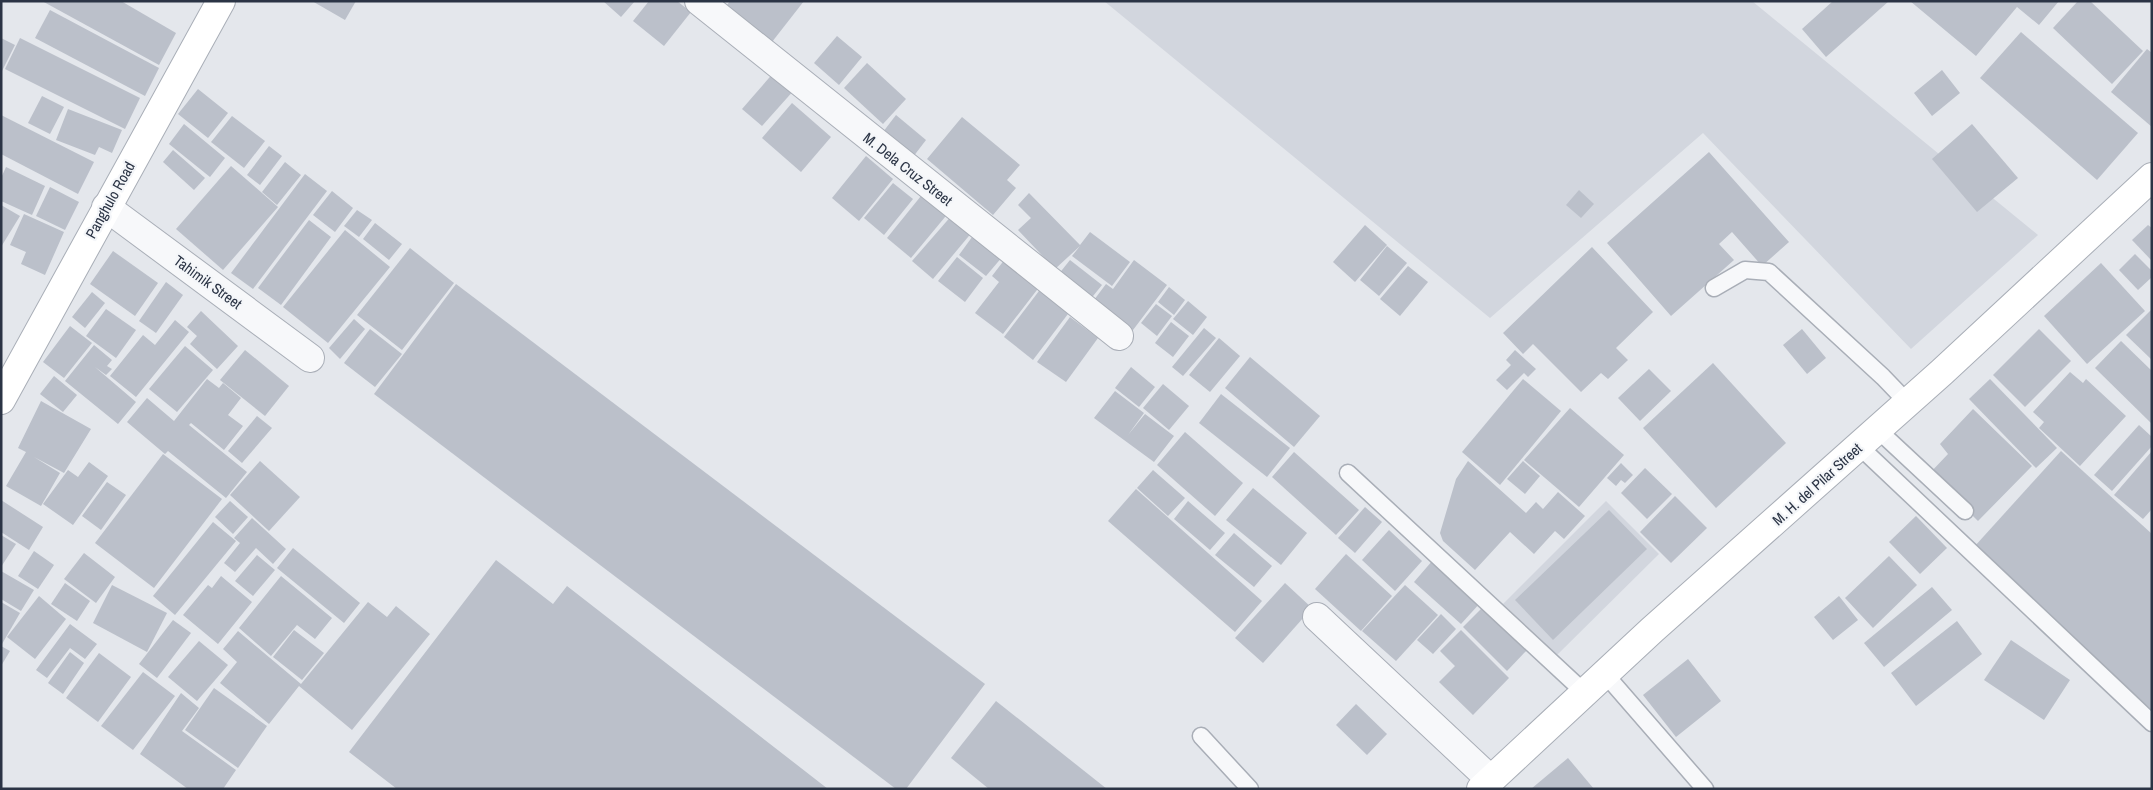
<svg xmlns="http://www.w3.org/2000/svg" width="2153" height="790" viewBox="0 0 2153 790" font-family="'Archivo Narrow',sans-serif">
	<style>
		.built { fill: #d2d6de }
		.building { fill: #bbc0ca }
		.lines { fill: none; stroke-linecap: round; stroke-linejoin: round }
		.lane-casing { stroke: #a9aeb7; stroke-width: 19 }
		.street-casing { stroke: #a9aeb7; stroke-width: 30 }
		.secondary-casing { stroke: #a9aeb7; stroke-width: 30 }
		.lane { stroke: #f7f8fa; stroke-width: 16 }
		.street { stroke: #f7f8fa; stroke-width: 28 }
		.secondary { stroke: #fff; stroke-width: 28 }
		.labels { text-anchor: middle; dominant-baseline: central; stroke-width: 4.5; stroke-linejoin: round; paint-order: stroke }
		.street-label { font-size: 15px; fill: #2b3445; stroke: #f4f6f9 }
	</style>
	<rect width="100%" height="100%" fill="#e4e7ec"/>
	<!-- built -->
	<g class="built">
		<polygon points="1104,1 1752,1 2038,235 1911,349 1703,133 1490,318"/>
		<polygon points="1606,501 1659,554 1555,657 1503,604"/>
	</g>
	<!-- building -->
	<g class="building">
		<polygon points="42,1 121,1 176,33 159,65"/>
		<polygon points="312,1 356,1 345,20"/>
		<polygon points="603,1 635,1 621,17"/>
		<polygon points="649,1 677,1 691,12 664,46 633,21"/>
		<polygon points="730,1 804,1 772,42 727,5"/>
		<polygon points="1833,1 1889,1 1826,57 1802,29"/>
		<polygon points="1910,1 2059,1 2039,25 2017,7 1976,56"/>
		<polygon points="2078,1 2090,1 2143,51 2112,84 2053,28"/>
		<polygon points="50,10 159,68 145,96 35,38"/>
		<polygon points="2021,32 2138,133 2097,180 1980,78"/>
		<polygon points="837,36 862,57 839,85 814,63"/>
		<polygon points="1,38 15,45 1,73"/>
		<polygon points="20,38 140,98 125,129 5,69"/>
		<polygon points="2147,49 2152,53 2152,127 2111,92"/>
		<polygon points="867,63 906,99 883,124 844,88"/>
		<polygon points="1942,70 1960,93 1932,116 1914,93"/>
		<polygon points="775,71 795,89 762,126 742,109"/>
		<polygon points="198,89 228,113 208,138 178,114"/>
		<polygon points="42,96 64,107 50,134 28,123"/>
		<polygon points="792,103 831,137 801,172 762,138"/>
		<polygon points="68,109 122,130 112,153 99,147 95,155 56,140"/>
		<polygon points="1,115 94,162 78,194 1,154"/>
		<polygon points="896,115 926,140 913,157 883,132"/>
		<polygon points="232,116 265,141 244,168 211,142"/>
		<polygon points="962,117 1020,165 1007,180 1016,188 993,215 927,159"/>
		<polygon points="184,124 225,158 210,177 169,144"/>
		<polygon points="1972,124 2018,178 1977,212 1932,159"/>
		<polygon points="269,146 282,156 260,185 247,175"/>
		<polygon points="173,150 205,178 194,190 163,162"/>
		<polygon points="1709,152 1789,242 1762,266 1732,232 1719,244 1734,260 1671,316 1607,243"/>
		<polygon points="866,156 893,179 859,221 832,198"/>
		<polygon points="285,162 301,175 277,205 262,192"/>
		<polygon points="231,166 278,207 223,270 176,229"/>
		<polygon points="6,167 45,186 32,215 1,201 1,178"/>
		<polygon points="305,174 327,191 253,289 231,273"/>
		<polygon points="893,183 913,199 884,235 864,218"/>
		<polygon points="50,187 79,202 65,230 36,216"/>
		<polygon points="1579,190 1594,204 1581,218 1566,205"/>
		<polygon points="332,191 353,208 335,232 313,215"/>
		<polygon points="925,191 950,211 911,258 887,238"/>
		<polygon points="1029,193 1080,245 1090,232 1130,262 1112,286 1072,256 1080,246 1055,269 1018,230 1031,218 1018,205"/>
		<polygon points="1,205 20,216 1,247"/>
		<polygon points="357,210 372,220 359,237 344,226"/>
		<polygon points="24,214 64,232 45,275 21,264 26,252 10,245"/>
		<polygon points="953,214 973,231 933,279 912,261"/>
		<polygon points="309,220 331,237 281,305 258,288"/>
		<polygon points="375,223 402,244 389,260 363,239"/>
		<polygon points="1365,225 1387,245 1355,282 1333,262"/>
		<polygon points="2148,225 2152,228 2152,261 2132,240"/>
		<polygon points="345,230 390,267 328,343 283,307"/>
		<polygon points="975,233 1003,256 986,276 959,255"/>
		<polygon points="1387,246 1407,263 1379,296 1360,280"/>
		<polygon points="1592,247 1653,312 1616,348 1628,360 1608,379 1601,373 1581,392 1533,344 1523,354 1503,333"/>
		<polygon points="410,248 454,283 402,350 357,315"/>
		<polygon points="113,251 158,283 135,316 90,284"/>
		<polygon points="2135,254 2152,271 2152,277 2138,290 2119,270"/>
		<polygon points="957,257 983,278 965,302 938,281"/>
		<polygon points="1005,259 1040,286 1003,334 975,313 999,282 992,276"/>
		<polygon points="1070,260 1102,285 1089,301 1058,275"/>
		<polygon points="1134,260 1167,285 1133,330 1094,300 1106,284 1113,289"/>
		<polygon points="2101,263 2145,311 2087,364 2044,316"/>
		<polygon points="1408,266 1428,282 1400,316 1380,299"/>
		<polygon points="166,282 183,295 156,333 139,321"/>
		<polygon points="456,284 985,684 906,789 896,789 374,394"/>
		<polygon points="1042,287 1071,310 1033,360 1004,337"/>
		<polygon points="1169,287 1185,300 1174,315 1158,302"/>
		<polygon points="92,292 105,303 85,328 72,317"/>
		<polygon points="1188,301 1207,317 1193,335 1173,319"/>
		<polygon points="1156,304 1172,316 1157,336 1141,323"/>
		<polygon points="106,309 136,330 116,358 86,336"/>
		<polygon points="2152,309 2152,360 2126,335"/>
		<polygon points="201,311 238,346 217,369 190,344 197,336 187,327"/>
		<polygon points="1070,317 1098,338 1066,382 1037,362"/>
		<polygon points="354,319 365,329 340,359 329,348"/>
		<polygon points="175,320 189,332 136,397 110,376 143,335 155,345"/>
		<polygon points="1171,322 1189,336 1173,357 1155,343"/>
		<polygon points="70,326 92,343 64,378 43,362"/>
		<polygon points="1204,328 1216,338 1183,376 1172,367"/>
		<polygon points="370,329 402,354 375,387 344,363"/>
		<polygon points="1802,329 1826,358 1807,374 1783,345"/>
		<polygon points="2039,329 2071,361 2025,407 1993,375"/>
		<polygon points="1219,338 1240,356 1210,392 1189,375"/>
		<polygon points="2121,341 2152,371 2152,424 2095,368"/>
		<polygon points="94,345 112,360 107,366 112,369 106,375 95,367 136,402 118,424 65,381"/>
		<polygon points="185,346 213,370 177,412 149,389"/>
		<polygon points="245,350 289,386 265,416 220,380"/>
		<polygon points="1515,350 1536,369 1528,377 1524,373 1507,390 1496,380 1511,365 1506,360"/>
		<polygon points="1250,357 1320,416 1294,447 1225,388"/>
		<polygon points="1713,363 1786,443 1716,508 1643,428"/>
		<polygon points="1131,367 1155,387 1139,407 1115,388"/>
		<polygon points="1649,369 1671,391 1640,421 1618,398"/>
		<polygon points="2070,372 2083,383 2086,379 2126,416 2080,466 2039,428 2044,422 2033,412"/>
		<polygon points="54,376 77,395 63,412 40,394"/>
		<polygon points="207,379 219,388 223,383 241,398 228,415 243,426 224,450 191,423 189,425 247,472 226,498 168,451 165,454 127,422 147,398 174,421"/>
		<polygon points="1523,379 1561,411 1500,485 1462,452"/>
		<polygon points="1990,379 2057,448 2036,468 1969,399"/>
		<polygon points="1163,384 1189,406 1169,430 1143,408"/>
		<polygon points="1115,391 1144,413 1128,435 1145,414 1174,436 1154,462 1094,418"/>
		<polygon points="1221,394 1290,448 1267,477 1199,423"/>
		<polygon points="41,401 91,429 64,473 34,457 60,473 41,506 6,486 26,452 18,448"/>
		<polygon points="1570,408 1624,455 1579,507 1524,460"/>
		<polygon points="1973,409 2032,466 1978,521 1930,473 1948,454 1940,444"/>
		<polygon points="257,416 272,428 242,463 228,451"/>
		<polygon points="2139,425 2152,437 2152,446 2112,491 2094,475"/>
		<polygon points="1185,432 1243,483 1215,516 1157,465"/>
		<polygon points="2061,451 2152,534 2152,710 1974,547"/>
		<polygon points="2152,451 2152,509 2143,519 2114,495"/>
		<polygon points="1294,452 1359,510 1336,535 1272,477"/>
		<polygon points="163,454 222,499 154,588 95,543"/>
		<polygon points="260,461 300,497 269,531 230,495"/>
		<polygon points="1468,461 1526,513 1536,502 1543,509 1558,492 1585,516 1564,539 1555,531 1534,554 1510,532 1475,570 1443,541 1440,533 1456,479"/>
		<polygon points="1523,461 1540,476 1525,494 1507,479"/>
		<polygon points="89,462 108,476 73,525 43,504 68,470 78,477"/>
		<polygon points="1621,463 1633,475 1625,483 1621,480 1616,486 1607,478"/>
		<polygon points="1645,468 1672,494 1647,519 1621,493"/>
		<polygon points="1153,470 1185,498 1168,516 1137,488"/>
		<polygon points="107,482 126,495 101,530 82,516"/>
		<polygon points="1253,488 1307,533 1281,565 1226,520"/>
		<polygon points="1136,489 1262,601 1235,632 1108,521"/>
		<polygon points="1675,496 1707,528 1671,563 1640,532"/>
		<polygon points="1,500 43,527 29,550 1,532"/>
		<polygon points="230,501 248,517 233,534 215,517"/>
		<polygon points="1188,501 1225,533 1210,550 1174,519"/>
		<polygon points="1365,507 1382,522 1355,553 1338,538"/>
		<polygon points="1609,510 1647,549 1553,640 1515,600"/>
		<polygon points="1916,516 1947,548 1920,574 1889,542"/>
		<polygon points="252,518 286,549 273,564 256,548 235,572 224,563 240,543 234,538"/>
		<polygon points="213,522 236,541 175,615 153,596"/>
		<polygon points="1389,530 1422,561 1395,591 1362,560"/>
		<polygon points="1234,533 1272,566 1254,587 1215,555"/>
		<polygon points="1,535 16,544 1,567"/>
		<polygon points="293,548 360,603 344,623 277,568"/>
		<polygon points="34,551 54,565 38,589 18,576"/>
		<polygon points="84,553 115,577 96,603 64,579"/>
		<polygon points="1346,554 1392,596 1361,631 1315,589"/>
		<polygon points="257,555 275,570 253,596 235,581"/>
		<polygon points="1889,556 1917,585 1873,628 1845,598"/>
		<polygon points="496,560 553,604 567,586 828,789 397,789 349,752"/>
		<polygon points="1433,560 1481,602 1461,624 1414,582"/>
		<polygon points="1,571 34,590 21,611 1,599"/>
		<polygon points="221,576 252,602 218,644 183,615 208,585 212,588"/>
		<polygon points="281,576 332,618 315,639 297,625 271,656 239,628"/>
		<polygon points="65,583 90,601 77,621 51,604"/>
		<polygon points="1285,583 1312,608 1263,663 1235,638"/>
		<polygon points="112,585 167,613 147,652 93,623"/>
		<polygon points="1405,585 1438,615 1396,661 1362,631"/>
		<polygon points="1932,587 1952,610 1884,667 1864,643"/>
		<polygon points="39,596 66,619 35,659 7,637"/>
		<polygon points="1839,596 1858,620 1833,640 1814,617"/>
		<polygon points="1,602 20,613 2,644 1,643"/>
		<polygon points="368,602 387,617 396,606 430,634 352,730 299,686 269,724 220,683 237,662 223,649 238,631 301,684"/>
		<polygon points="1484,606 1528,649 1507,671 1463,627"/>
		<polygon points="1441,614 1456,629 1433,654 1417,640"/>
		<polygon points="173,620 191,633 157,678 139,664"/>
		<polygon points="1957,621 1982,654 1916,706 1891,673"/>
		<polygon points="70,624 97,644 85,659 70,648 47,678 36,670"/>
		<polygon points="294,630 324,653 302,680 273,657"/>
		<polygon points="1461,630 1509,678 1473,715 1439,682 1455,666 1440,651"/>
		<polygon points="2011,640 2070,680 2044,720 1984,680"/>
		<polygon points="199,641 228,665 197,701 168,677"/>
		<polygon points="1,646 10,651 1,666"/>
		<polygon points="70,652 84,663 63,694 48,683"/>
		<polygon points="99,653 131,677 98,722 66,698"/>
		<polygon points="1688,659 1721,701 1676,737 1643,695"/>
		<polygon points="143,672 175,696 133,750 101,726"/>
		<polygon points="214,688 267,726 238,768 185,730"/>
		<polygon points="181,693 199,708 182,731 236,770 223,789 188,789 140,754"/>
		<polygon points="996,701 1107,789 989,789 951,758"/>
		<polygon points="1356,704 1387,734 1367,755 1336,725"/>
		<polygon points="1568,758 1594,789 1531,789"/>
	</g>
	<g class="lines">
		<!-- lane casing -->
		<g class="lane-casing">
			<g id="lane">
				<polyline points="1714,288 1745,270 1769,272 1883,377 1907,402"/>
				<polyline points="1878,430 1965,511"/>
				<polyline points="1859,446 2152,723"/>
				<polyline points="1348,473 1585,693"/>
				<polyline points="1605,674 1705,789"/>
				<polyline points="1201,736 1250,789"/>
			</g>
		</g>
		<!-- street casing -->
		<g class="street-casing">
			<g id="street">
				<polyline points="699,1 1119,336"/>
				<polyline points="106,207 310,358"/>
				<polyline points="1317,617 1491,780"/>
			</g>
		</g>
		<!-- secondary casing -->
		<g class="secondary-casing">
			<g id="secondary">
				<polyline points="1,400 221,1"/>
				<polyline points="1481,789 1652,630 1942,372 2152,177"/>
			</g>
		</g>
		<!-- lane -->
		<use href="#lane" class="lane"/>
		<!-- street -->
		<use href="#street" class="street"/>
		<!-- secondary -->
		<use href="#secondary" class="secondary"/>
	</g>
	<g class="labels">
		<!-- street labels -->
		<g class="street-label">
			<text transform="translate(908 169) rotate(38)">M. Dela Cruz Street</text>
			<text transform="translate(110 200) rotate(-61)">Panghulo Road</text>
			<text transform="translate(208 282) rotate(36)">Tahimik Street</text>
			<text transform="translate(1817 484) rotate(-42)">M. H. del Pilar Street</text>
		</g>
	</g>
	<!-- border -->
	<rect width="2153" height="790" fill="none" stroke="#2b3445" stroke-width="5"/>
</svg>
